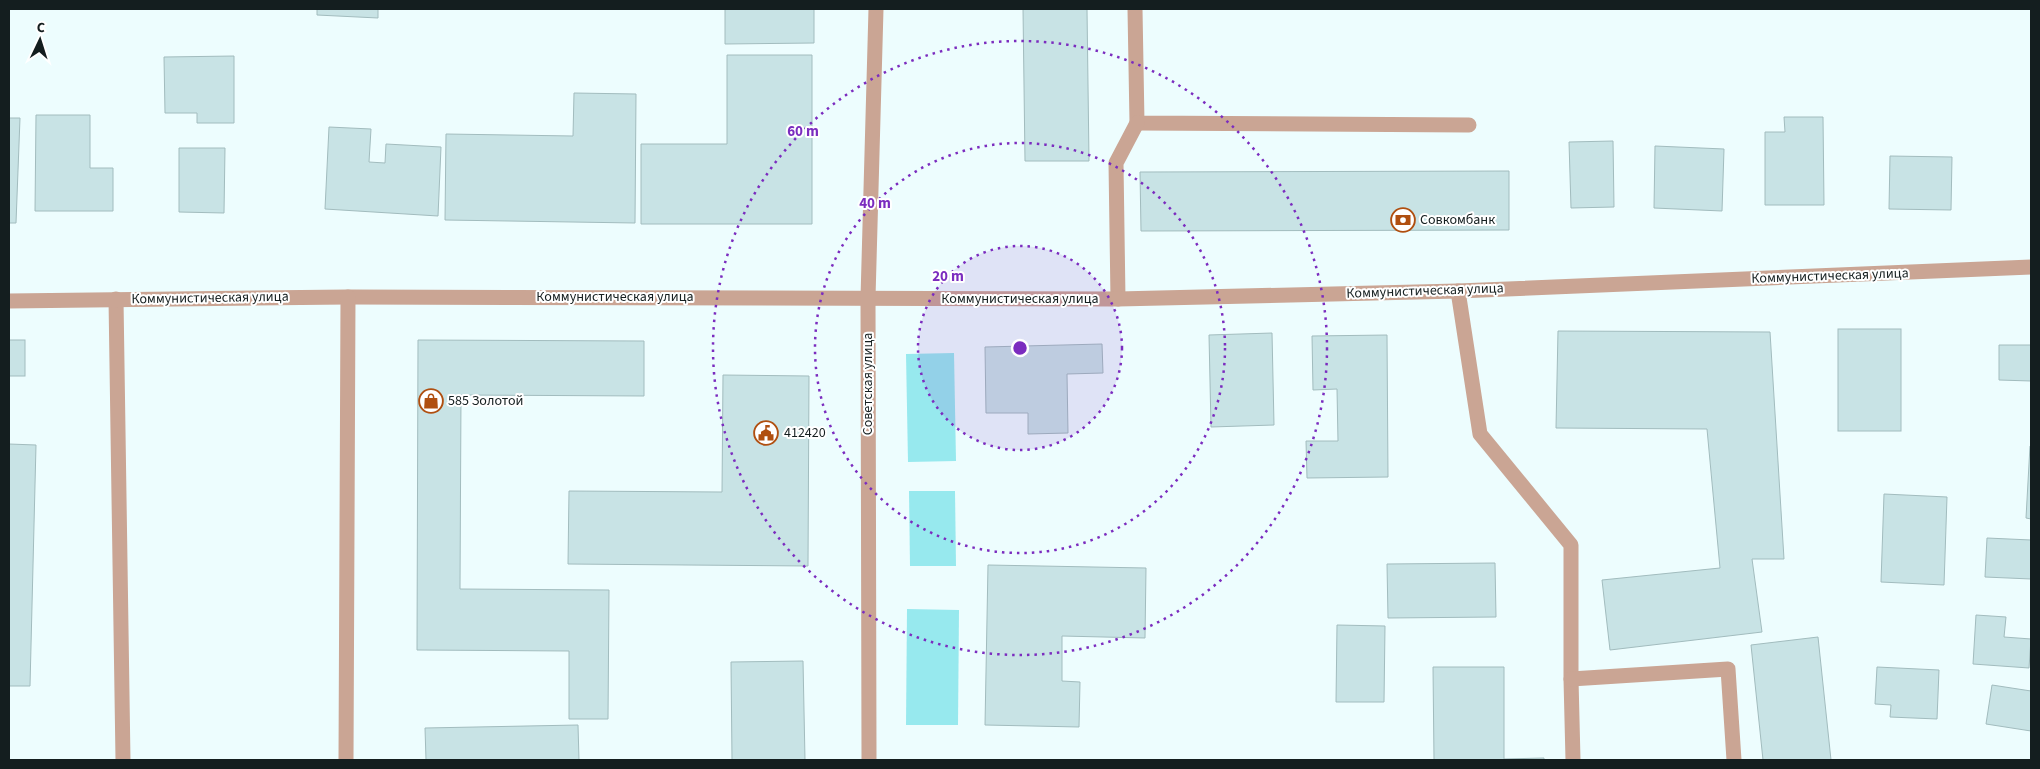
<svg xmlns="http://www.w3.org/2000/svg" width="2040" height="769" viewBox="0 0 2040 769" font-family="'Source Sans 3',sans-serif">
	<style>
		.green { fill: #97e9ee }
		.building { fill: #c8e3e5; stroke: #a2bcbe }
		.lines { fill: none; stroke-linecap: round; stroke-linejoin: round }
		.minor { stroke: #caa594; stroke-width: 15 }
		.ring { fill: none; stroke: #7b2cbf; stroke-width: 2.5; stroke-dasharray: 2.5 5 }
		.labels { text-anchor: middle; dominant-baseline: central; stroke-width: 4; stroke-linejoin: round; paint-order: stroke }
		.poi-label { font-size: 14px; fill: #141e1f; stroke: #fff; text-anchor: start }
		.street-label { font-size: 14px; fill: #141e1f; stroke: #fff }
		.centre { fill: #7b2cbf; stroke: #fff; stroke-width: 2.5 }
		.ring-label { font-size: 15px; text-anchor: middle; font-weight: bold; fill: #7b2cbf; stroke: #fff; stroke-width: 4; stroke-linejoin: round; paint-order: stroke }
	</style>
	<rect width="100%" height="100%" fill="#edfdfe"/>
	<!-- green -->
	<g class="green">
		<polygon points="954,353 956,461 908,462 906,354"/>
		<polygon points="909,491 955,491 956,566 910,566"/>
		<polygon points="907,609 959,610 958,725 906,725"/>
	</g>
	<!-- building -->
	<g class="building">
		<polygon points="317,9 378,9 378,18 317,15"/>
		<polygon points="725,9 814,9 814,43 725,44"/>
		<polygon points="1023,9 1087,9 1089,161 1025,161"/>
		<polygon points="727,55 812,55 812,224 641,224 641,144 727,144"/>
		<polygon points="234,56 234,123 197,123 197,113 165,113 164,57"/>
		<polygon points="574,93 636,94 635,223 445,220 446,134 573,136"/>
		<polygon points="36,115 90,115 90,168 113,168 113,211 35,211"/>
		<polygon points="1784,117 1823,117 1824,205 1765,205 1765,132 1785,132"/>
		<polygon points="9,118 20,118 16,223 9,223"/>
		<polygon points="329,127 371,129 369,162 385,163 386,144 441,147 438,216 325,209"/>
		<polygon points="1613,141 1614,207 1571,208 1569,142"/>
		<polygon points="1655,146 1724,149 1722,211 1654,208"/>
		<polygon points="179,148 225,148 224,213 179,212"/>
		<polygon points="1890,156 1952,157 1951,210 1889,209"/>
		<polygon points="1509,171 1509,230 1141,231 1140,172"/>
		<rect x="1838" y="329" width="63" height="102"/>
		<polygon points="1558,331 1770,332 1784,559 1752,559 1762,632 1610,650 1602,580 1720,568 1707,429 1556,428"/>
		<polygon points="1272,333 1274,425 1211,427 1209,335"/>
		<polygon points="1387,335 1388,477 1307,478 1306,441 1338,441 1337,389 1313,390 1312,336"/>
		<rect x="9" y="340" width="16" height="36"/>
		<polygon points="418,340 644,341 644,396 461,395 460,589 609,590 608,719 569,719 569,651 417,650"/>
		<polygon points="1102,344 1103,373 1067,374 1068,433 1028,434 1028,413 986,413 985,347"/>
		<polygon points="1999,345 2031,345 2031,381 1999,380"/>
		<polygon points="723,375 809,376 808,566 568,564 569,491 722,492"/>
		<polygon points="9,444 36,445 30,686 9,686"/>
		<polygon points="2030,446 2031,446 2031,519 2026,518"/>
		<polygon points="1884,494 1947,497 1944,585 1881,582"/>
		<polygon points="1987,538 2031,540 2031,579 1985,577"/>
		<polygon points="1495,563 1496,617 1388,618 1387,564"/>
		<polygon points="988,565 1146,568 1145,638 1062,636 1062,681 1080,682 1079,727 985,725"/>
		<polygon points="1976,615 2006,617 2004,637 2031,639 2029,668 1973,664"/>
		<polygon points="1337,625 1385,626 1384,702 1336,702"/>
		<polygon points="1818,637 1831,760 1763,760 1751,645"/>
		<polygon points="803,661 805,760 732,760 731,662"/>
		<polygon points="1433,667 1504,667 1504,759 1544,758 1544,760 1434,760"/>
		<polygon points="1877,667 1939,670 1937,719 1890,717 1891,705 1875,704"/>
		<polygon points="1992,685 2031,691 2031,731 1986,724"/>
		<polygon points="578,725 579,760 426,760 425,728"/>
	</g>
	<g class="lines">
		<!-- minor -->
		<g class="minor">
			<polyline points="1135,9 1137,123 1469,125"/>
			<polyline points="1458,291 1480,434 1571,545 1571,679 1573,760"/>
			<polyline points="116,299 123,760"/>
			<polyline points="1118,299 1116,163 1137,123"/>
			<polyline points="9,301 348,297 1118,299 1458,291 2031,267"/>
			<polyline points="1571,679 1728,669 1734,760"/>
			<polyline points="346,760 348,297"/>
			<polyline points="869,760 868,298 876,9"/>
		</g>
	</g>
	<!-- distance rings -->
	<circle cx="1020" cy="348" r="102" fill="#7b2cbf" fill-opacity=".12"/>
	<g class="ring">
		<circle cx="1020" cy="348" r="102"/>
		<circle cx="1020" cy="348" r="205"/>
		<circle cx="1020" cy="348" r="307"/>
	</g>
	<!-- icons -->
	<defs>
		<g id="bank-ring" transform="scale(1.25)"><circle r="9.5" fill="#fff" stroke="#b04f10" stroke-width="1.5"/><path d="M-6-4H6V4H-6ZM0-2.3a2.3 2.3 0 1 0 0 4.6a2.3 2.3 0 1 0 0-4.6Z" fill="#b04f10"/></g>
		<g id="shop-ring" transform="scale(1.25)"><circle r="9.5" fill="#fff" stroke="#b04f10" stroke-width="1.5"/><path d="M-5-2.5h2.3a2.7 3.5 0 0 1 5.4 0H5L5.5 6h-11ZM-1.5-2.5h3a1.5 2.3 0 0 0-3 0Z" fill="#b04f10"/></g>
		<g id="civic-ring" transform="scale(1.25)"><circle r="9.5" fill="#fff" stroke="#b04f10" stroke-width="1.5"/><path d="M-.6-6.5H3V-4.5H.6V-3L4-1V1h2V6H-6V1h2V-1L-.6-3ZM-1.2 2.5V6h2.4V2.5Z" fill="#b04f10"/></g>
	</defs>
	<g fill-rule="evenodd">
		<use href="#bank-ring" x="1403" y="220"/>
		<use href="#shop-ring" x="431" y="401"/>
		<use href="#civic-ring" x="766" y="433"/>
	</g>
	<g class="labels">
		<!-- poi labels -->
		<g class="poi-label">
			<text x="1420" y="220">Совкомбанк</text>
			<text x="448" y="401">585 Золотой</text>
			<text x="784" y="433">412420</text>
		</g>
		<!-- street labels -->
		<g class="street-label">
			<text transform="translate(1830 276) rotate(-2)">Коммунистическая улица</text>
			<text transform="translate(1425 291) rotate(-2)">Коммунистическая улица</text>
			<text x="615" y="297">Коммунистическая улица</text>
			<text transform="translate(210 298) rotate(-1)">Коммунистическая улица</text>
			<text x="1020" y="299">Коммунистическая улица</text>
			<text transform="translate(868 384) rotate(-90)">Советская улица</text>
		</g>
	</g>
	<circle cx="1020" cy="348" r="8" class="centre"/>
	<g class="ring-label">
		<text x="803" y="136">60 m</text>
		<text x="875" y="208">40 m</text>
		<text x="948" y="281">20 m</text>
	</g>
	<!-- border -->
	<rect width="2040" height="769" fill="none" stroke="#141e1f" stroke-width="20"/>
	<!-- north arrow -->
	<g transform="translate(40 40) rotate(4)" stroke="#ffffff" stroke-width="4" paint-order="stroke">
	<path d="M0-4L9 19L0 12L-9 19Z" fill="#141e1f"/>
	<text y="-8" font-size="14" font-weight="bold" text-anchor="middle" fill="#141e1f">С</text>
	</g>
</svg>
